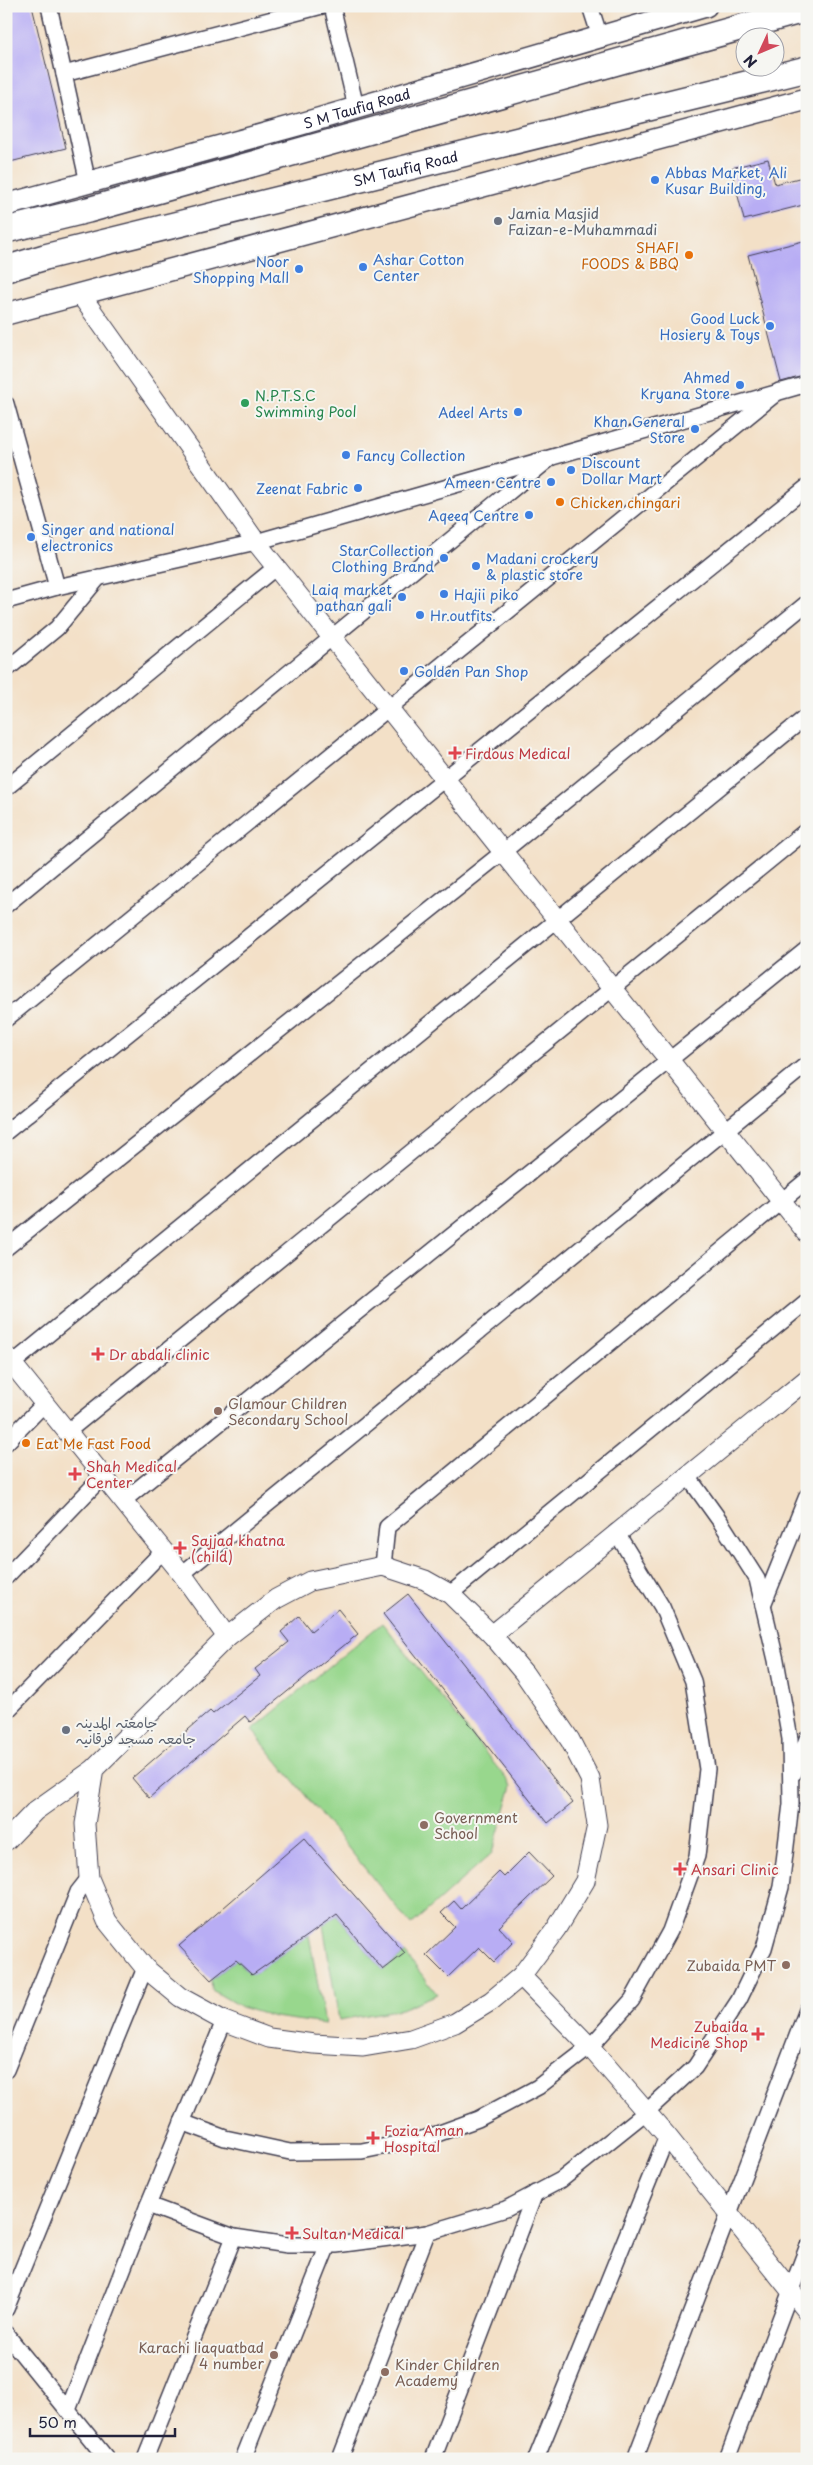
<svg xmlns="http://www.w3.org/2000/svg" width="813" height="2465" viewBox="0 0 813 2465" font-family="'Playpen Sans','Playpen Sans Arabic',sans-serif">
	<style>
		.green { fill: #98d78d; stroke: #5d7c64 }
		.building { fill: #b8adf4 }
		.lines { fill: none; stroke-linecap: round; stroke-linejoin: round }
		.minor-casing { stroke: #413e50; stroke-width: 18 }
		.tertiary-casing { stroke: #413e50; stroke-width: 21 }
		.secondary-casing { stroke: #413e50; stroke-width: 24 }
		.trunk-casing { stroke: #413e50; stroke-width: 28 }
		.minor { stroke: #fff; stroke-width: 15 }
		.tertiary { stroke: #fff; stroke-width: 19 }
		.secondary { stroke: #fff; stroke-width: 21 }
		.trunk { stroke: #fff; stroke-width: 25 }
		.shop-dot { fill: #3f7fe0; stroke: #f6f6f2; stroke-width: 2 }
		.worship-dot { fill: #6b7280; stroke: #f6f6f2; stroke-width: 2 }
		.food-dot { fill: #e8710a; stroke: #f6f6f2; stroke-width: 2 }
		.leisure-dot { fill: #2e9e5b; stroke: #f6f6f2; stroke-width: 2 }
		.health-dot { fill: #e0444e; stroke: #f6f6f2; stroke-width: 2 }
		.education-dot { fill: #8d6e63; stroke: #f6f6f2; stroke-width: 2 }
		.labels { text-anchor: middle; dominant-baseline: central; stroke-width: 4; stroke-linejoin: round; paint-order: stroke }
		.street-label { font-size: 14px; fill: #22223b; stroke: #f6f6f2 }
		.shop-label { font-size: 14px; fill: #366cbe; stroke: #f6f6f2; text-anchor: end }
		.worship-label { font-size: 14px; fill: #5b616d; stroke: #f6f6f2; text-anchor: start }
		.food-label { font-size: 14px; fill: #c56008; stroke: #f6f6f2; text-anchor: start }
		.leisure-label { font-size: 14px; fill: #27864d; stroke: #f6f6f2; text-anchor: start }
		.health-label { font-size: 14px; fill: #be3a42; stroke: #f6f6f2; text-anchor: start }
		.education-label { font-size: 14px; fill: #785e54; stroke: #f6f6f2; text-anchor: start }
	</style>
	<rect width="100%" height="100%" fill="#f6f6f2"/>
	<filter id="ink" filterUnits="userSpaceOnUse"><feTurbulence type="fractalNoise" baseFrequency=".02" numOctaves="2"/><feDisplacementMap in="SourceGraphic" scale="10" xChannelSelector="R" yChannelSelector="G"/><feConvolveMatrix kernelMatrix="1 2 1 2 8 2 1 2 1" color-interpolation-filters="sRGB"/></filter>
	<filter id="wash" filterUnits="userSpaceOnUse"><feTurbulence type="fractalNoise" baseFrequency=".0096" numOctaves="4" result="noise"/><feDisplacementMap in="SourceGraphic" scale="20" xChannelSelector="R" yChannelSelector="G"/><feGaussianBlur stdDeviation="1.12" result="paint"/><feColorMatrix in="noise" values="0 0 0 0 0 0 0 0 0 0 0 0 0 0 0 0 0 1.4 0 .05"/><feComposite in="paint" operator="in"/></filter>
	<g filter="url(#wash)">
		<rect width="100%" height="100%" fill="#f3e0c7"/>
		<!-- green -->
		<g class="green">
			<polygon points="382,1623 512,1786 492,1853 411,1925 252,1730"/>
			<polygon points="337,1915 383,1970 405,1953 437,1994 401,2009 339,2020 323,1925"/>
			<polygon points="309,1935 325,2024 274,2017 241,2007 212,1990 211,1980 236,1960 252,1975"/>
		</g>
		<g id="blocks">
			<!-- building -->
			<g class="building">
				<polygon points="6,6 32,6 66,148 6,163"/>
				<polygon points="768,159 775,184 807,176 807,204 744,220 731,168"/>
				<polygon points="807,240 807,375 781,382 748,255"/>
				<polygon points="408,1594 573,1803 548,1823 383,1614"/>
				<polygon points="338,1609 358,1634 250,1722 245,1716 149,1798 132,1778 210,1711 213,1714 260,1676 255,1669 289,1642 281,1632 299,1616 311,1631"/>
				<polygon points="304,1838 405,1953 383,1970 337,1915 252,1975 236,1960 211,1980 179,1946"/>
				<polygon points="529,1852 552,1876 499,1927 513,1942 494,1962 479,1947 448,1977 426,1955 455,1927 441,1913 454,1901 461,1909 499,1872 504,1877"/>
			</g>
		</g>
	</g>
	<g filter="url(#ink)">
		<use href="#blocks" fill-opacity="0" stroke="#413e50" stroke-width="1"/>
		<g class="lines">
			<!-- minor casing -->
			<g class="minor-casing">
				<g id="minor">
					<polyline points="49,6 88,183"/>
					<polyline points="332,6 356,107"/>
					<polyline points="590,6 600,37"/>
					<polyline points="64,74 322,6"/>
					<polyline points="6,404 57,587"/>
					<polyline points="6,601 57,587 256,542 807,384"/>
					<polyline points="6,670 57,628 99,577"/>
					<polyline points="6,788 276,567"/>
					<polyline points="6,905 548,460"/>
					<polyline points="6,1019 779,391"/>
					<polyline points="6,1132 807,487"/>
					<polyline points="6,1248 503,852 807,603"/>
					<polyline points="12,1364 807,716"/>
					<polyline points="67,1432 807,830"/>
					<polyline points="6,1443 44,1404"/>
					<polyline points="123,1501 807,949"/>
					<polyline points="383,1566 387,1527 807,1180"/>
					<polyline points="182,1574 807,1064"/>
					<polyline points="6,1577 103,1476"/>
					<polyline points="450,1594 807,1301"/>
					<polyline points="763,1605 807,1496"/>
					<polyline points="6,1712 163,1551"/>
					<polyline points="794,1773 807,1739"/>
					<polyline points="6,2070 78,1892 89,1878"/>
					<polyline points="182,2122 225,2138 290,2152 362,2151 426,2138 478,2119 538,2087 590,2047 632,2000 670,1931 697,1856 707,1769 693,1681 662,1607 616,1532"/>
					<polyline points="148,2205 234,2237 288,2245 336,2245 427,2233 506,2209 561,2180 646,2112 695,2067 739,2000 764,1948 781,1887 791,1804 790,1739 776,1660 757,1579 720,1521 687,1475"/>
					<polyline points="6,2309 145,1968"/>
					<polyline points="6,2334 107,2459"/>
					<polyline points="68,2410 148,2205 224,2021"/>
					<polyline points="145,2459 234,2237"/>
					<polyline points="243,2459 328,2245"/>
					<polyline points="340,2459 427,2233"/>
					<polyline points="433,2459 535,2193"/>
					<polyline points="536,2459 667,2136"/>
					<polyline points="635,2459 807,2010"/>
					<polyline points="727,2459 807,2248"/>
				</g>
			</g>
			<!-- tertiary casing -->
			<g class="tertiary-casing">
				<g id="tertiary">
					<polyline points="80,294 256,542 807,1233"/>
					<polyline points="6,1356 182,1574 227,1637"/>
					<polyline points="492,1635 807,1379"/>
					<polyline points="6,1841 35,1811 94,1769 227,1637 276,1599 310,1581 383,1566 425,1580 450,1594 492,1635 524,1673 570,1740 590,1779 597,1825 585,1881 556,1929 521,1976 491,2001 455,2023 411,2039 363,2047 314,2044 269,2038 224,2021 180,1997 145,1968 107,1921 89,1878 85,1824 94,1769"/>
					<polyline points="521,1976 590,2047 667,2136 807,2311"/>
				</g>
			</g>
			<!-- secondary casing -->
			<g class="secondary-casing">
				<g id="secondary">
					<path id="s1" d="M6,205L301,124L706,6"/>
					<polyline points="6,314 807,99"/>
				</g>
			</g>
			<!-- trunk casing -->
			<g class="trunk-casing">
				<g id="trunk">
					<polyline points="6,230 88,210 807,9"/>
					<path id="s2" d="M6,269L45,257L807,69"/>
				</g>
			</g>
			<!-- minor -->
			<use href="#minor" class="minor"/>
			<!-- tertiary -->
			<use href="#tertiary" class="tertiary"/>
			<!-- secondary -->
			<use href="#secondary" class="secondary"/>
			<!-- trunk -->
			<use href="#trunk" class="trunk"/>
		</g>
	</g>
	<!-- markers -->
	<g class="shop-dot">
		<circle cx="655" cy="180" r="5"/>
		<circle cx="363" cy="267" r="5"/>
		<circle cx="299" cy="269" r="5"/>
		<circle cx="770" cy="326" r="5"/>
		<circle cx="740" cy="385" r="5"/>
		<circle cx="518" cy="412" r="5"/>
		<circle cx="695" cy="429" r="5"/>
		<circle cx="346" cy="455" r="5"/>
		<circle cx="571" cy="470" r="5"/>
		<circle cx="551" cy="482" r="5"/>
		<circle cx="358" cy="488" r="5"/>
		<circle cx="529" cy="515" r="5"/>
		<circle cx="31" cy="537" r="5"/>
		<circle cx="444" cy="558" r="5"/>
		<circle cx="476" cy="566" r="5"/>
		<circle cx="444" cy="594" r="5"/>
		<circle cx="402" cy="597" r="5"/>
		<circle cx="420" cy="615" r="5"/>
		<circle cx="404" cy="671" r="5"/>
	</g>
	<g class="worship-dot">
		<circle cx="498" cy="221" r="5"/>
		<circle cx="66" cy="1730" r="5"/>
	</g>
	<g class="food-dot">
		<circle cx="689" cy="255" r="5"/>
		<circle cx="560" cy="502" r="5"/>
		<circle cx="26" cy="1443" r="5"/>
	</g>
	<circle class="leisure-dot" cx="245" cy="403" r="5"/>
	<g class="health-dot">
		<path d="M452.5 745.5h5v5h5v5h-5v5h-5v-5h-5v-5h5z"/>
		<path d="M95.5 1346.5h5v5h5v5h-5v5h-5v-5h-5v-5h5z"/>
		<path d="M72.5 1466.5h5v5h5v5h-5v5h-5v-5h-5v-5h5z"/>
		<path d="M177.5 1540.5h5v5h5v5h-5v5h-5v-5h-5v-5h5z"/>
		<path d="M677.5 1861.5h5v5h5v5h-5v5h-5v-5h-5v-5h5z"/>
		<path d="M755.5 2026.5h5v5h5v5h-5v5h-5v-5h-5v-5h5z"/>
		<path d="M370.5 2130.5h5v5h5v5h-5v5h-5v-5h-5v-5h5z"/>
		<path d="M289.5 2225.5h5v5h5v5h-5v5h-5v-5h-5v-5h5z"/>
	</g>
	<g class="education-dot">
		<circle cx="218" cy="1411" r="5"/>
		<circle cx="424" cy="1825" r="5"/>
		<circle cx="786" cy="1965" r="5"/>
		<circle cx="274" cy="2355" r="5"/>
		<circle cx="385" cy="2372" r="5"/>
	</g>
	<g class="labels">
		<!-- street labels -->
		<g class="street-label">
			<text stroke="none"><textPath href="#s1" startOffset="364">S M Taufiq Road</textPath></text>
			<text stroke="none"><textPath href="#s2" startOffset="412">SM Taufiq Road</textPath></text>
		</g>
		<!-- shop labels -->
		<g class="shop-label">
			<text x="665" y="172" text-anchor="start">Abbas Market, Ali<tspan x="665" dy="16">Kusar Building,</tspan></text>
			<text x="373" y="259" text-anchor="start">Ashar Cotton<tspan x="373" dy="16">Center</tspan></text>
			<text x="289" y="261">Noor<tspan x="289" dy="16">Shopping Mall</tspan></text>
			<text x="760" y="318">Good Luck<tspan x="760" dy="16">Hosiery &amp; Toys</tspan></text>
			<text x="730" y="377">Ahmed<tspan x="730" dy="16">Kryana Store</tspan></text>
			<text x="508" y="412">Adeel Arts</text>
			<text x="685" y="421">Khan General<tspan x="685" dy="16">Store</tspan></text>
			<text x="356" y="455" text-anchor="start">Fancy Collection</text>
			<text x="581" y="462" text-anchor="start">Discount<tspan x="581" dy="16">Dollar Mart</tspan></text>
			<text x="541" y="482">Ameen Centre</text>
			<text x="348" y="488">Zeenat Fabric</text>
			<text x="519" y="515">Aqeeq Centre</text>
			<text x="41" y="529" text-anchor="start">Singer and national<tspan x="41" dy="16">electronics</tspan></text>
			<text x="434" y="550">StarCollection<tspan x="434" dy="16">Clothing Brand</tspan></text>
			<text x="486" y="558" text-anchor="start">Madani crockery<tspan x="486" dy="16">&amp; plastic store</tspan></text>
			<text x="392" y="589">Laiq market<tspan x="392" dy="16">pathan gali</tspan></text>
			<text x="454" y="594" text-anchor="start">Hajii piko</text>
			<text x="430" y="615" text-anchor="start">Hr.outfits.</text>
			<text x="414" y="671" text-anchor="start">Golden Pan Shop</text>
		</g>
		<!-- worship labels -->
		<g class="worship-label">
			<text x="508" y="213">Jamia Masjid<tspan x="508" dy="16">Faizan-e-Muhammadi</tspan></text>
			<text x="76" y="1722">جامعتہ المدینہ<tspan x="76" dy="16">جامعہ مسجد فرقانیہ</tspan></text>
		</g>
		<!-- food labels -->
		<g class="food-label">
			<text x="679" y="247" text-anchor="end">SHAFI<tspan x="679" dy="16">FOODS &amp; BBQ</tspan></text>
			<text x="570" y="502">Chicken chingari</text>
			<text x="36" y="1443">Eat Me Fast Food</text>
		</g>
		<!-- leisure labels -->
		<g class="leisure-label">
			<text x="255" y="395">N.P.T.S.C<tspan x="255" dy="16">Swimming Pool</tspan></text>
		</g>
		<!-- health labels -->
		<g class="health-label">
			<text x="465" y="753">Firdous Medical</text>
			<text x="109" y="1354">Dr abdali clinic</text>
			<text x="86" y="1466">Shah Medical<tspan x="86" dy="16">Center</tspan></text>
			<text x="191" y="1540">Sajjad khatna<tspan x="191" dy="16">(child)</tspan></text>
			<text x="691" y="1869">Ansari Clinic</text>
			<text x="748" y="2026" text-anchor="end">Zubaida<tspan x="748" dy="16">Medicine Shop</tspan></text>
			<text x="384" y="2130">Fozia Aman<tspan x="384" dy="16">Hospital</tspan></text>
			<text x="302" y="2233">Sultan Medical</text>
		</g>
		<!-- education labels -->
		<g class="education-label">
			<text x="228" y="1403">Glamour Children<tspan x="228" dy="16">Secondary School</tspan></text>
			<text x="434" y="1817">Government<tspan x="434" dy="16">School</tspan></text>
			<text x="776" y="1965" text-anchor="end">Zubaida PMT</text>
			<text x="264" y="2347" text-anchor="end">Karachi liaquatbad<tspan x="264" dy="16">4 number</tspan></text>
			<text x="395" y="2364">Kinder Children<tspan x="395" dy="16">Academy</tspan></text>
		</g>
	</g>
	<!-- margin -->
	<rect width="813" height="2465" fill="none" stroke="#f6f6f2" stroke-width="25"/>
	<!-- north arrow -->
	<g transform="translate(760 52) rotate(226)"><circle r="24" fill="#f6f6f2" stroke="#a1a1a9"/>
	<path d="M0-4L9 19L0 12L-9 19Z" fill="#d1495b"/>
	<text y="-8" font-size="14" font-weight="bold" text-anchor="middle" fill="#22223b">N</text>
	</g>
	<!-- scale -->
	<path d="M30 2428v8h145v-8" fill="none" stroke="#22223b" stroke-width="2.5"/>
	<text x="38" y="2428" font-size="15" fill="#22223b" stroke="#f6f6f2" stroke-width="4" paint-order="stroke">50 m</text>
</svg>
